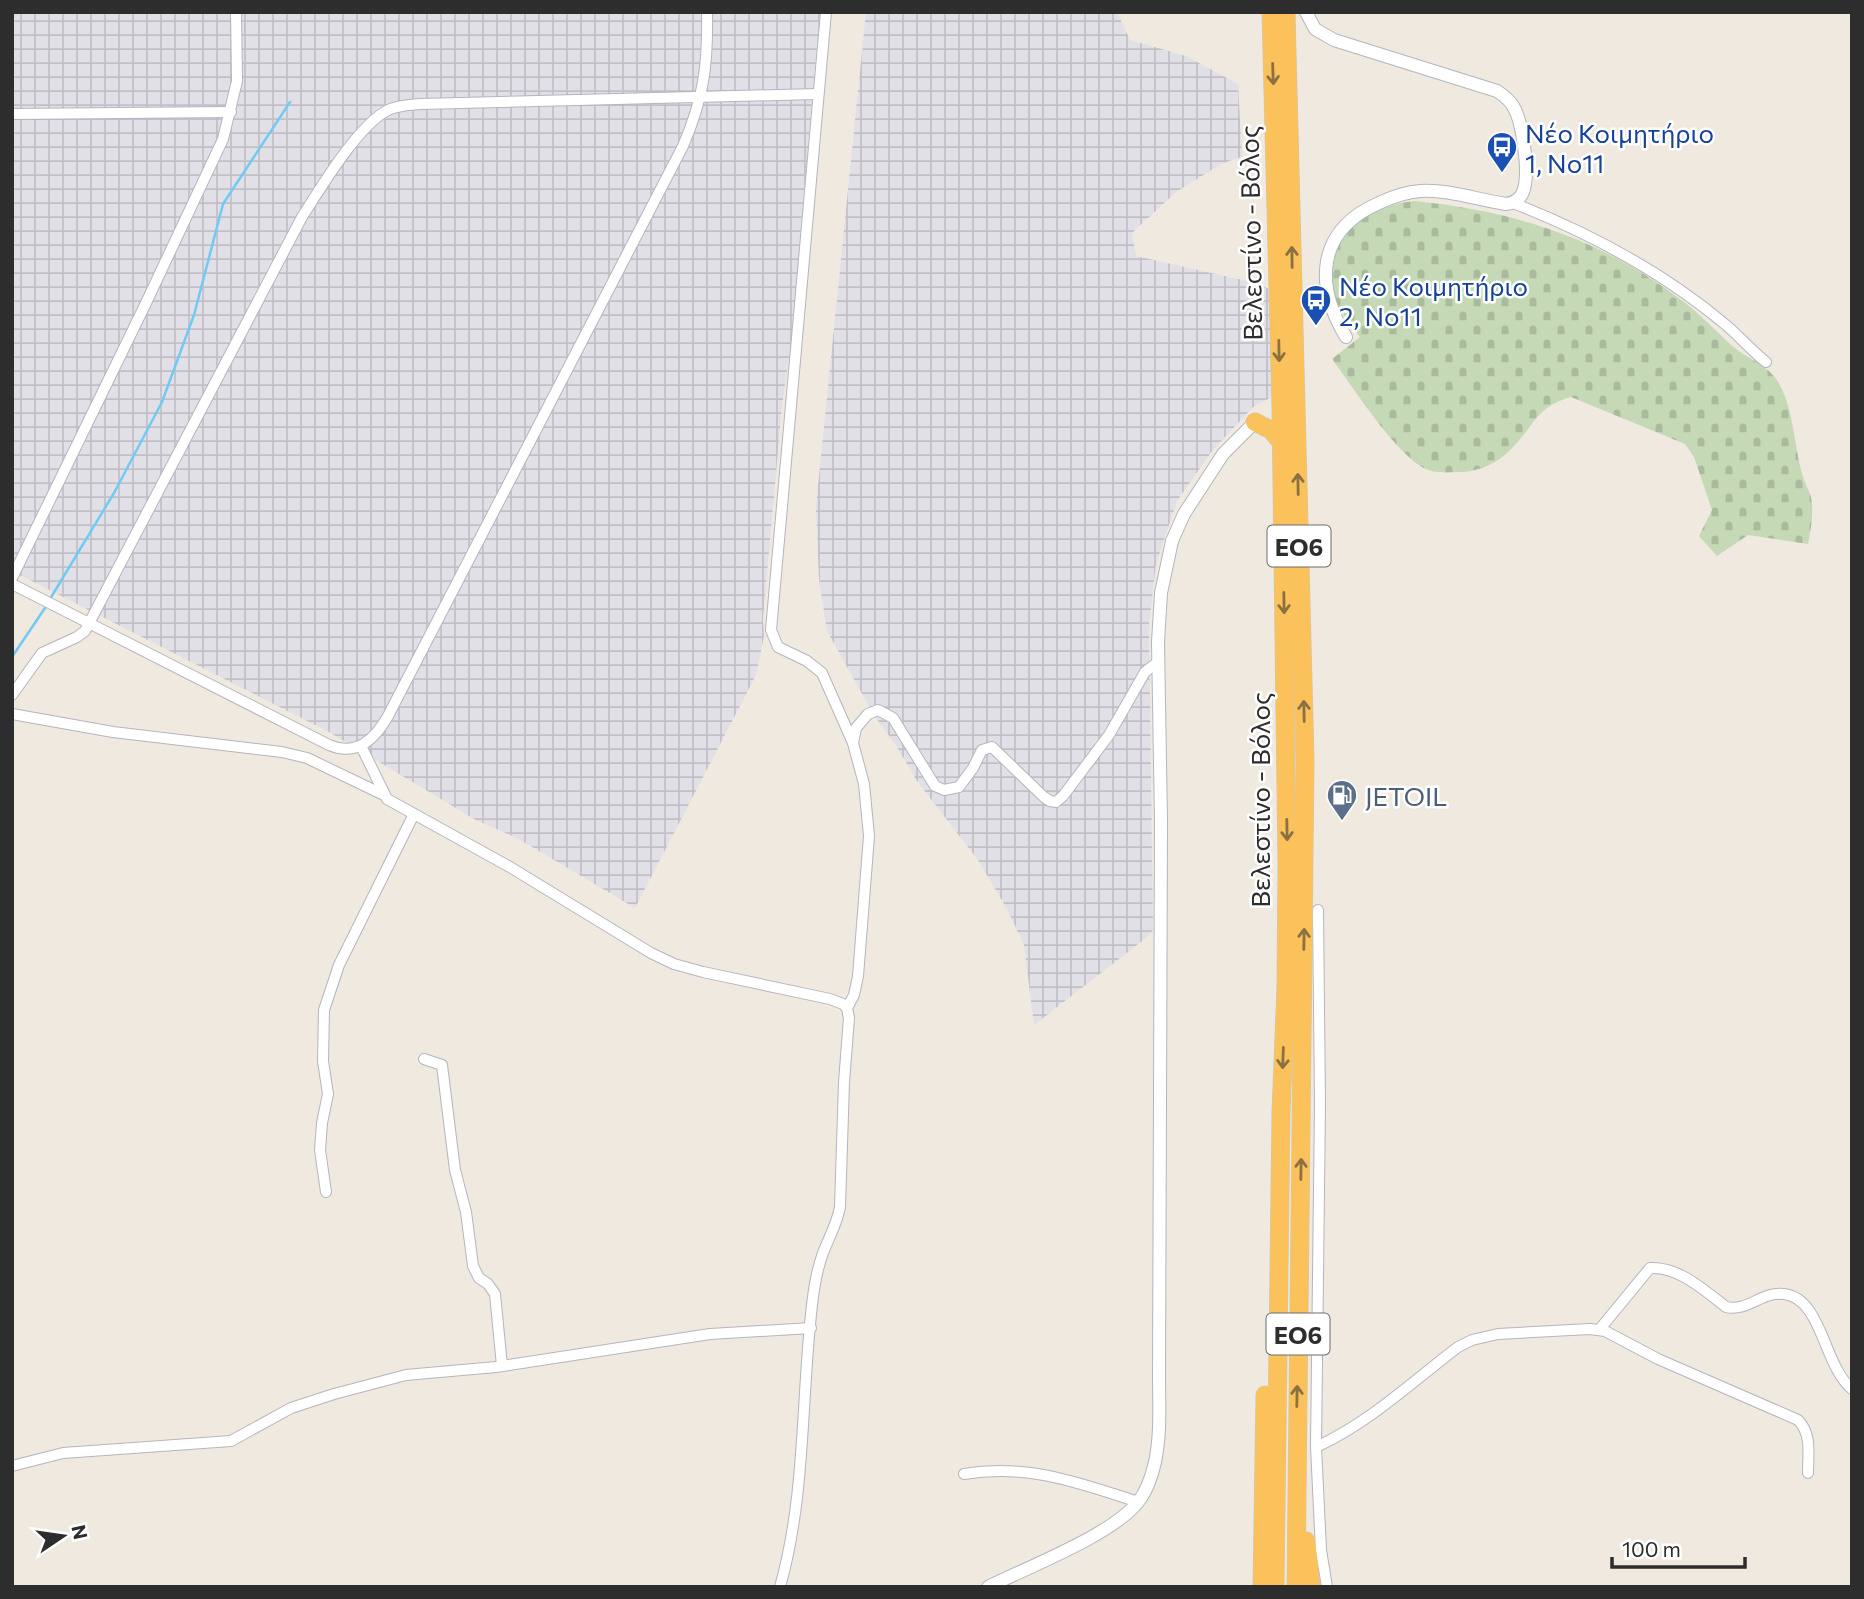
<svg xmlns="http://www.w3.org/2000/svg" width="1864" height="1599" viewBox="0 0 1864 1599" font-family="Commissioner,sans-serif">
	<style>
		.industrial { fill: url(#industrial-grid) }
		.cemetery { fill: url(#cemetery-stones) }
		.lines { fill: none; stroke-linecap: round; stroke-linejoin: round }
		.stream { stroke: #6fcbf4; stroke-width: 2.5 }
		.minor-casing { stroke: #b3b5c1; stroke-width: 12 }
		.tertiary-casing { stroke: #b3b5c1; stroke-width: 14 }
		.trunk-casing { stroke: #c8c8c8; stroke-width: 19 }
		.minor { stroke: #fff; stroke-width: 10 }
		.tertiary { stroke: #fff; stroke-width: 12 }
		.trunk { stroke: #fbc25b; stroke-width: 18 }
		.oneway { stroke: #8a7042 }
		.labels { text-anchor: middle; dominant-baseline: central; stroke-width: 5; stroke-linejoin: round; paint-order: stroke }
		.shield { fill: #fff; stroke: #6c6c6c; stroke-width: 2 }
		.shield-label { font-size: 24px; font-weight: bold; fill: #2d2d2d }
		.transit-label { font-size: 26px; fill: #164399; stroke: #fff; text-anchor: start }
		.street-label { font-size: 26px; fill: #2d2d2d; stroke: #fff }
		.service-label { font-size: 26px; fill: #4e5e75; stroke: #fff; text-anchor: start }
	</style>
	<defs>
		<pattern id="industrial-grid" width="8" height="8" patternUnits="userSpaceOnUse" patternTransform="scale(1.75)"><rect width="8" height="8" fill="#e2e0e7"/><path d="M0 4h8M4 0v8" fill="none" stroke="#c2c0c6"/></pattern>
		<pattern id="cemetery-stones" width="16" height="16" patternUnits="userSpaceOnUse" patternTransform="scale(1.75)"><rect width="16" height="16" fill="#c5d9b6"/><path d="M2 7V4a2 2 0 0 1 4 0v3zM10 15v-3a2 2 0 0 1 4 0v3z" fill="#aabb9d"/></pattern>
	</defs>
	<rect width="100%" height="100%" fill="#efe9df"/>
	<!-- industrial -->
	<g class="industrial">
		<polygon points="12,12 820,12 791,344 782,406 763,619 764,636 756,675 635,908 517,838 476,820 329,732 12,571"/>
		<polygon points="866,12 1117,12 1130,40 1186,56 1238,84 1242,157 1223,163 1176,192 1132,233 1136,256 1247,281 1270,289 1272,397 1253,407 1212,451 1177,501 1156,564 1149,624 1153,930 1146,938 1034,1025 1024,945 1007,909 978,860 917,781 897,747 874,715 827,631 819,579 816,506"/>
	</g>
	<!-- cemetery -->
	<path class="cemetery" d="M1415,201C1518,212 1600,238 1684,302C1701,315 1716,331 1731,345C1746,358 1765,363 1777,380C1794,407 1794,447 1803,477C1805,484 1809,490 1811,497C1814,512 1811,528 1808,544L1748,535L1717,556L1699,536L1712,510L1694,457L1685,444L1571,397C1535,407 1535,426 1511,449C1499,462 1481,471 1463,472C1452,472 1436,474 1426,469C1396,455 1353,387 1332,359L1360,337C1303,273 1333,210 1415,201Z"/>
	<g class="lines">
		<!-- stream -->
		<g class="stream">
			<polyline points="50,599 114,493 162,402 194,315 223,204 290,102"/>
			<polyline points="12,657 47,605"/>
		</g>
		<!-- minor casing -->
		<g class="minor-casing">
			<g id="minor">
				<polyline points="826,12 771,630 778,647 807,661 822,673 853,743"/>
				<polyline points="12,114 231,112"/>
				<path d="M1513,203C1590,233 1663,272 1726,325C1740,337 1752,351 1766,362"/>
				<polyline points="12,578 146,303 223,139 237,81 236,12"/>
				<path d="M12,584L329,745C357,757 375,739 388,716L683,146C704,97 708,65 707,12"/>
				<path d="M12,695L42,653L77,637L85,631L302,217C320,189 358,125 388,110C398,105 409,105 420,104L817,94"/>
				<polyline points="12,714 113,732 282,752 307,758 384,795"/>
				<path d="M361,746L387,799L510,867L651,953L674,964L703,972L830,999L843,1004L847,1008L849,1018L844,1082L840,1207C837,1224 829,1237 823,1253C817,1269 814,1287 812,1305C801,1399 806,1495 780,1587"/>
				<polyline points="1318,910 1320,1104 1316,1447 1321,1550 1327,1587"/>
				<polyline points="847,1008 854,995 858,976 869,836 864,784 853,743 856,728 868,714 878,710 893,718 935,786 944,790 959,787 973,768 982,750 992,747 1044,797 1050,801 1056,802 1063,796 1109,735 1145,672 1158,662"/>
				<polyline points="424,1059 442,1065 455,1170 466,1212 473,1266 479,1278 488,1284 495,1294 502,1366"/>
				<polyline points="326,1192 320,1150 322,1123 328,1094 323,1061 324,1010 339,965 414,814"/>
				<path d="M1599,1330L1650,1268C1678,1266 1704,1290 1726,1307C1748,1312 1762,1291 1784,1294C1822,1298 1824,1367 1852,1389"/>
				<path d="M1316,1447C1369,1423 1412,1382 1458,1347L1472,1340L1498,1334L1590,1329L1605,1331L1658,1359L1798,1420C1812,1434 1808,1454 1808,1473"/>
				<polyline points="12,1466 63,1453 231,1441 291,1408 334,1394 406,1375 496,1367 710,1334 811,1328"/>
				<path d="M964,1474C1026,1463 1080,1483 1138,1502"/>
			</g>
		</g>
		<!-- tertiary casing -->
		<g class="tertiary-casing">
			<g id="tertiary">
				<path d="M1306,12L1315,29L1334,40L1497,91C1503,95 1509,99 1513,106C1523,122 1530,175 1523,192C1520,200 1513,203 1506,204C1478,200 1448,189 1420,191C1406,192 1392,197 1379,203C1317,230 1314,284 1346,337"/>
				<path d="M988,1587C1028,1567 1112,1535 1138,1502C1147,1491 1152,1475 1155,1462C1161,1434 1159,1404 1159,1376L1161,822L1158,642L1161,593L1172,541L1184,514L1223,454L1255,422"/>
			</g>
		</g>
		<!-- trunk casing -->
		<g class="trunk-casing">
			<g id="trunk">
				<polyline points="1271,12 1281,407 1287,865 1286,988 1281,1112 1275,1587"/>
				<polyline points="1286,12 1305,761 1296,1587"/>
				<polyline points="1255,422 1271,430 1281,442"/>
				<polyline points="1306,1541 1311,1587"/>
				<polyline points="1262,1587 1265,1395"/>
			</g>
		</g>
		<!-- minor -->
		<use href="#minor" class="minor"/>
		<!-- tertiary -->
		<use href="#tertiary" class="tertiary"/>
		<!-- trunk -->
		<use href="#trunk" class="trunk"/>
	</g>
	<!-- one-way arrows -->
	<defs><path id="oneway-shaft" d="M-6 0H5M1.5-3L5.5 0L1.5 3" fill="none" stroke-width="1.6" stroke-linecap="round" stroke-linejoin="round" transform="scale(1.75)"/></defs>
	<g class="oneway">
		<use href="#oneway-shaft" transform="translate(1273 74) rotate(88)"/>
		<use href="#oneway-shaft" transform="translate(1292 257) rotate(-91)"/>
		<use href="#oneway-shaft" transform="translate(1279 351) rotate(89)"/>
		<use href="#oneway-shaft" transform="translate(1298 484) rotate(-91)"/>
		<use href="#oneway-shaft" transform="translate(1284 603) rotate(89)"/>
		<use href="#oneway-shaft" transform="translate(1304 711) rotate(-91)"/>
		<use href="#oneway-shaft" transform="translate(1287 830) rotate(89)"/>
		<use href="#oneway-shaft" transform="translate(1304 939) rotate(-89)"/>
		<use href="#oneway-shaft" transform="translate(1283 1058) rotate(92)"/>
		<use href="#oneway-shaft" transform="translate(1301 1169) rotate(-89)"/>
		<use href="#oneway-shaft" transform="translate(1297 1396) rotate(-89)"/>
	</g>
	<!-- icons -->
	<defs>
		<g id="bus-pin" transform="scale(1.575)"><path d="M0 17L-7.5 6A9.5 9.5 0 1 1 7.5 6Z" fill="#1a4fb4" stroke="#fff"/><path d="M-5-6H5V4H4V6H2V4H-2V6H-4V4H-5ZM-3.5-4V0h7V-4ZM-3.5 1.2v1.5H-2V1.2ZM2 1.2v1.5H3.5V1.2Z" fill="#fff"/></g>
		<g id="fuel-pin" transform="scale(1.575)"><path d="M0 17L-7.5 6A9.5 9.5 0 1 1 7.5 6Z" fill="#5c6f8a" stroke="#fff"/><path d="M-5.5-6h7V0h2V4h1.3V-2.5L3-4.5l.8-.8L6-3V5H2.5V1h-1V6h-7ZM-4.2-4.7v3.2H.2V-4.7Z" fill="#fff"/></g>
	</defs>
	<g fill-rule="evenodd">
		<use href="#bus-pin" x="1502" y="147"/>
		<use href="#bus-pin" x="1316" y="300"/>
		<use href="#fuel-pin" x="1342" y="795"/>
	</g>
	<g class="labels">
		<!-- shield labels -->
		<g class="shield">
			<rect x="1267.5" y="525.5" width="63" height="41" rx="5"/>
			<rect x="1266.5" y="1313.5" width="63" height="41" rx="5"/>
		</g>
		<g class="shield-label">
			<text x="1299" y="546">ΕΟ6</text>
			<text x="1298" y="1334">ΕΟ6</text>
		</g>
		<!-- transit labels -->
		<g class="transit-label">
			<text x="1525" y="132">Νέο Κοιμητήριο<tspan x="1525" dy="30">1, Νο11</tspan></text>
			<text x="1339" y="285">Νέο Κοιμητήριο<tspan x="1339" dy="30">2, Νο11</tspan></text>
		</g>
		<!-- street labels -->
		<g class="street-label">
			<text transform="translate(1250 233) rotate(-91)">Βελεστίνο - Βόλος</text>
			<text transform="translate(1259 800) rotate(-90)">Βελεστίνο - Βόλος</text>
		</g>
		<!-- service labels -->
		<g class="service-label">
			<text x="1365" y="795">JETOIL</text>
		</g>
	</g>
	<!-- border -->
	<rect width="1864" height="1599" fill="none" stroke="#2d2d2d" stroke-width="28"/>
	<!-- north arrow -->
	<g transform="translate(63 1536) rotate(77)" stroke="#ffffff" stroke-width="5" paint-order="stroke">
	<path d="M0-5L12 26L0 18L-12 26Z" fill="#2d2d2d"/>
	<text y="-10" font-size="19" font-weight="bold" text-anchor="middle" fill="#2d2d2d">N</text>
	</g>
	<!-- scale -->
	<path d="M1612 1557v10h133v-10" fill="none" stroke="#2d2d2d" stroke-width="3.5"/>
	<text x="1622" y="1557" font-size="21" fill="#2d2d2d" stroke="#ffffff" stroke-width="5" paint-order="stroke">100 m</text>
</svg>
